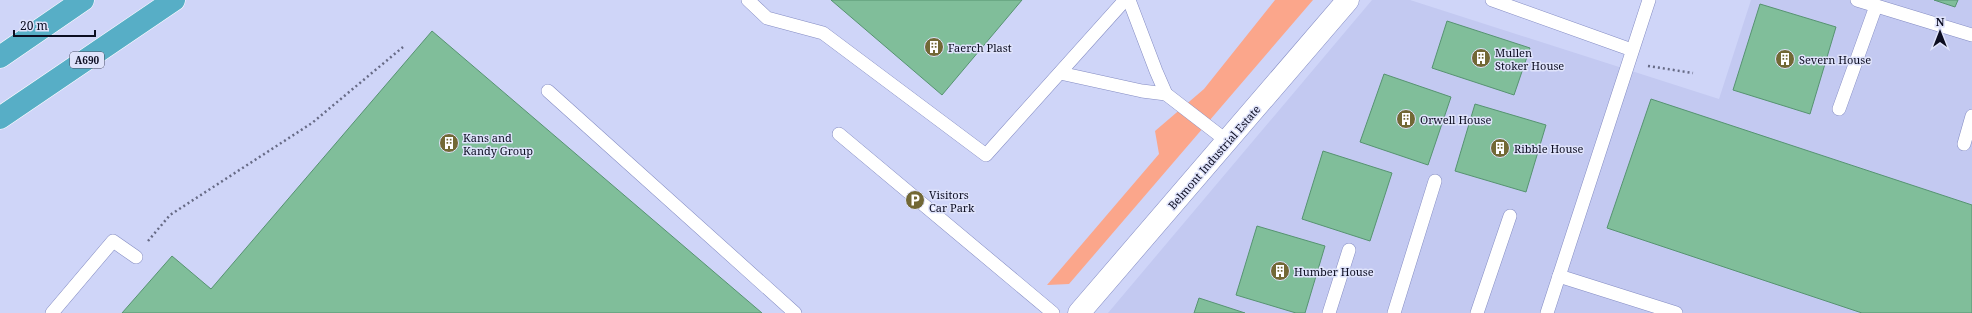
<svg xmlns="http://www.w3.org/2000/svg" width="1972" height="313" viewBox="0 0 1972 313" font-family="'Noto Serif',serif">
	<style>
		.built { fill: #c3c9f1 }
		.green { fill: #fba68b }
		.building { fill: #80be9a; stroke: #569371 }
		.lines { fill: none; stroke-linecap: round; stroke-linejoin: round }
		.lane-casing { stroke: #848cc3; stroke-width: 14 }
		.street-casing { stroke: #848cc3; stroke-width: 23 }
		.highway-casing { stroke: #fff; stroke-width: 23 }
		.path { stroke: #676b86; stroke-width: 2.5; stroke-dasharray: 2 3; stroke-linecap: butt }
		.lane { stroke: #fff; stroke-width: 13 }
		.street { stroke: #fff; stroke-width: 22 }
		.highway { stroke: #57aec6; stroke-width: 22 }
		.labels { text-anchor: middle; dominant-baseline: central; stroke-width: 3; stroke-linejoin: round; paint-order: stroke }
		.shield { fill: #dfe3fb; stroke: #4b4d62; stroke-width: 1 }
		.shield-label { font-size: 10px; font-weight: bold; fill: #0c0d21 }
		.poi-label { font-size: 11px; fill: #0c0d21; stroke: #dfe3fb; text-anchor: start }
		.street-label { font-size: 11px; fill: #0c0d21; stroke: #dfe3fb }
	</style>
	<rect width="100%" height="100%" fill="#cfd5f8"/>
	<!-- built -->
	<polygon class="built" points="1372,0 1410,0 1719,99 1751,0 1972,0 1972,313 1108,313"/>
	<!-- green -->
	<polygon class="green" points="1275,0 1313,0 1069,284 1047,285 1159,154 1155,131 1204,89"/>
	<!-- building -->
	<g class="building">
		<polygon points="831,0 1022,0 942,95"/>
		<polygon points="1934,0 1958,0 1955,7"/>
		<polygon points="1760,4 1836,27 1810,114 1733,90"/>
		<polygon points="1447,21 1530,48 1514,95 1432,68"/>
		<polygon points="432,31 762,313 122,313 172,256 211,289"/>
		<polygon points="1384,74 1451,97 1428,165 1360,142"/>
		<polygon points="1651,99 1972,205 1972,313 1862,313 1607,228"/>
		<polygon points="1475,104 1546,125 1526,192 1455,171"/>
		<polygon points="1323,151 1392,173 1370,241 1302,219"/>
		<polygon points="1257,226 1325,246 1305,313 1296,313 1236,295"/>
		<polygon points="1199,298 1245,313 1194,313"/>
	</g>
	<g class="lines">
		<!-- lane casing -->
		<g class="lane-casing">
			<g id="lane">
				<polyline points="748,0 767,18 823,33 986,155 1125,0"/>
				<polyline points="1129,0 1156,71 1166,94 1227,141"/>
				<polyline points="1492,0 1632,50"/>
				<polyline points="1857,0 1972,35"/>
				<polyline points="1060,73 1142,91 1166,94"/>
				<polyline points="548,91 795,313"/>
				<polyline points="1839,109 1876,6"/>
				<polyline points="839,134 1053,313"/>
				<polyline points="1964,144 1972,116"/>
				<polyline points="1559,276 1676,313"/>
				<polyline points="52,313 113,241 136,257"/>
				<polyline points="1329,313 1349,250"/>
				<polyline points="1394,313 1435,181"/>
				<polyline points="1477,313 1510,216"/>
				<polyline points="1547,313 1649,0"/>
			</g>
		</g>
		<!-- street casing -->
		<g class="street-casing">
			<polyline id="street" points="1079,313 1348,0"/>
		</g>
		<!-- highway casing -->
		<g class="highway-casing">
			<g id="highway">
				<polyline points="0,57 83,0"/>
				<polyline points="0,118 174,0"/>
			</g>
		</g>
		<!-- path -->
		<g class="path">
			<polyline points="1648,66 1693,73"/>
			<polyline points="148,241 170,215 312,123 403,47"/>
		</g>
		<!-- lane -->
		<use href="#lane" class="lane"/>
		<!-- street -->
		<use href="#street" class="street"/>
		<!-- highway -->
		<use href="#highway" class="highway"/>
	</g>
	<!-- icons -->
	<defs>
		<g id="building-disc" transform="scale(1)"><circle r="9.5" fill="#726835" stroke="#dfe3fb"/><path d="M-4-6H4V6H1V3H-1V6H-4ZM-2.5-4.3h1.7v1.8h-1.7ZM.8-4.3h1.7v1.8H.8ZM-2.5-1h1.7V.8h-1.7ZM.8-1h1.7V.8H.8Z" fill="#fff"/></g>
		<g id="parking-disc" transform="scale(1)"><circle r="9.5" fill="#726835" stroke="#dfe3fb"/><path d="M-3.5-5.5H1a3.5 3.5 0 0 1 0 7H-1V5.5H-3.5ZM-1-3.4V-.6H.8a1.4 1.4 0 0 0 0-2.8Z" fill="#fff"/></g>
	</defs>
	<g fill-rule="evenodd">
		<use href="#building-disc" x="934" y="47"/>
		<use href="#building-disc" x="1481" y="58"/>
		<use href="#building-disc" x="1785" y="59"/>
		<use href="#building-disc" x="1406" y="119"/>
		<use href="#building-disc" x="449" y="143"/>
		<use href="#building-disc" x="1500" y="148"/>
		<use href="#parking-disc" x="915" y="200"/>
		<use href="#building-disc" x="1280" y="271"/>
	</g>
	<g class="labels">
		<!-- shield labels -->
		<rect class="shield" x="70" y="52" width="34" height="16" rx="3"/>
		<g class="shield-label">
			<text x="87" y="60">A690</text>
		</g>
		<!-- poi labels -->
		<g class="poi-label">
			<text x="948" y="47">Faerch Plast</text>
			<text x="1495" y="52">Mullen<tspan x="1495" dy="13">Stoker House</tspan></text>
			<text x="1799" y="59">Severn House</text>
			<text x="1420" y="119">Orwell House</text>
			<text x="463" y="137">Kans and<tspan x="463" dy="13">Kandy Group</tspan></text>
			<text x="1514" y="148">Ribble House</text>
			<text x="929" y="194">Visitors<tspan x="929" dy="13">Car Park</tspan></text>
			<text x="1294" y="271">Humber House</text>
		</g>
		<!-- street labels -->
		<g class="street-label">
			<text transform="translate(1214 157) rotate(-49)">Belmont Industrial Estate</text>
		</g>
	</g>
	<!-- north arrow -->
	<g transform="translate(1940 32)" stroke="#dfe3fb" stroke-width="3" paint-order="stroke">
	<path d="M0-3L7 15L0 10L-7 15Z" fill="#0c0d21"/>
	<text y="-6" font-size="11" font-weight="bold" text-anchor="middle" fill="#0c0d21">N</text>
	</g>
	<!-- scale -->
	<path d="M14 30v6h81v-6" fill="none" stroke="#0c0d21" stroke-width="2"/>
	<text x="20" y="30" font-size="12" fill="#0c0d21" stroke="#dfe3fb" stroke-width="3" paint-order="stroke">20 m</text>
</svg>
